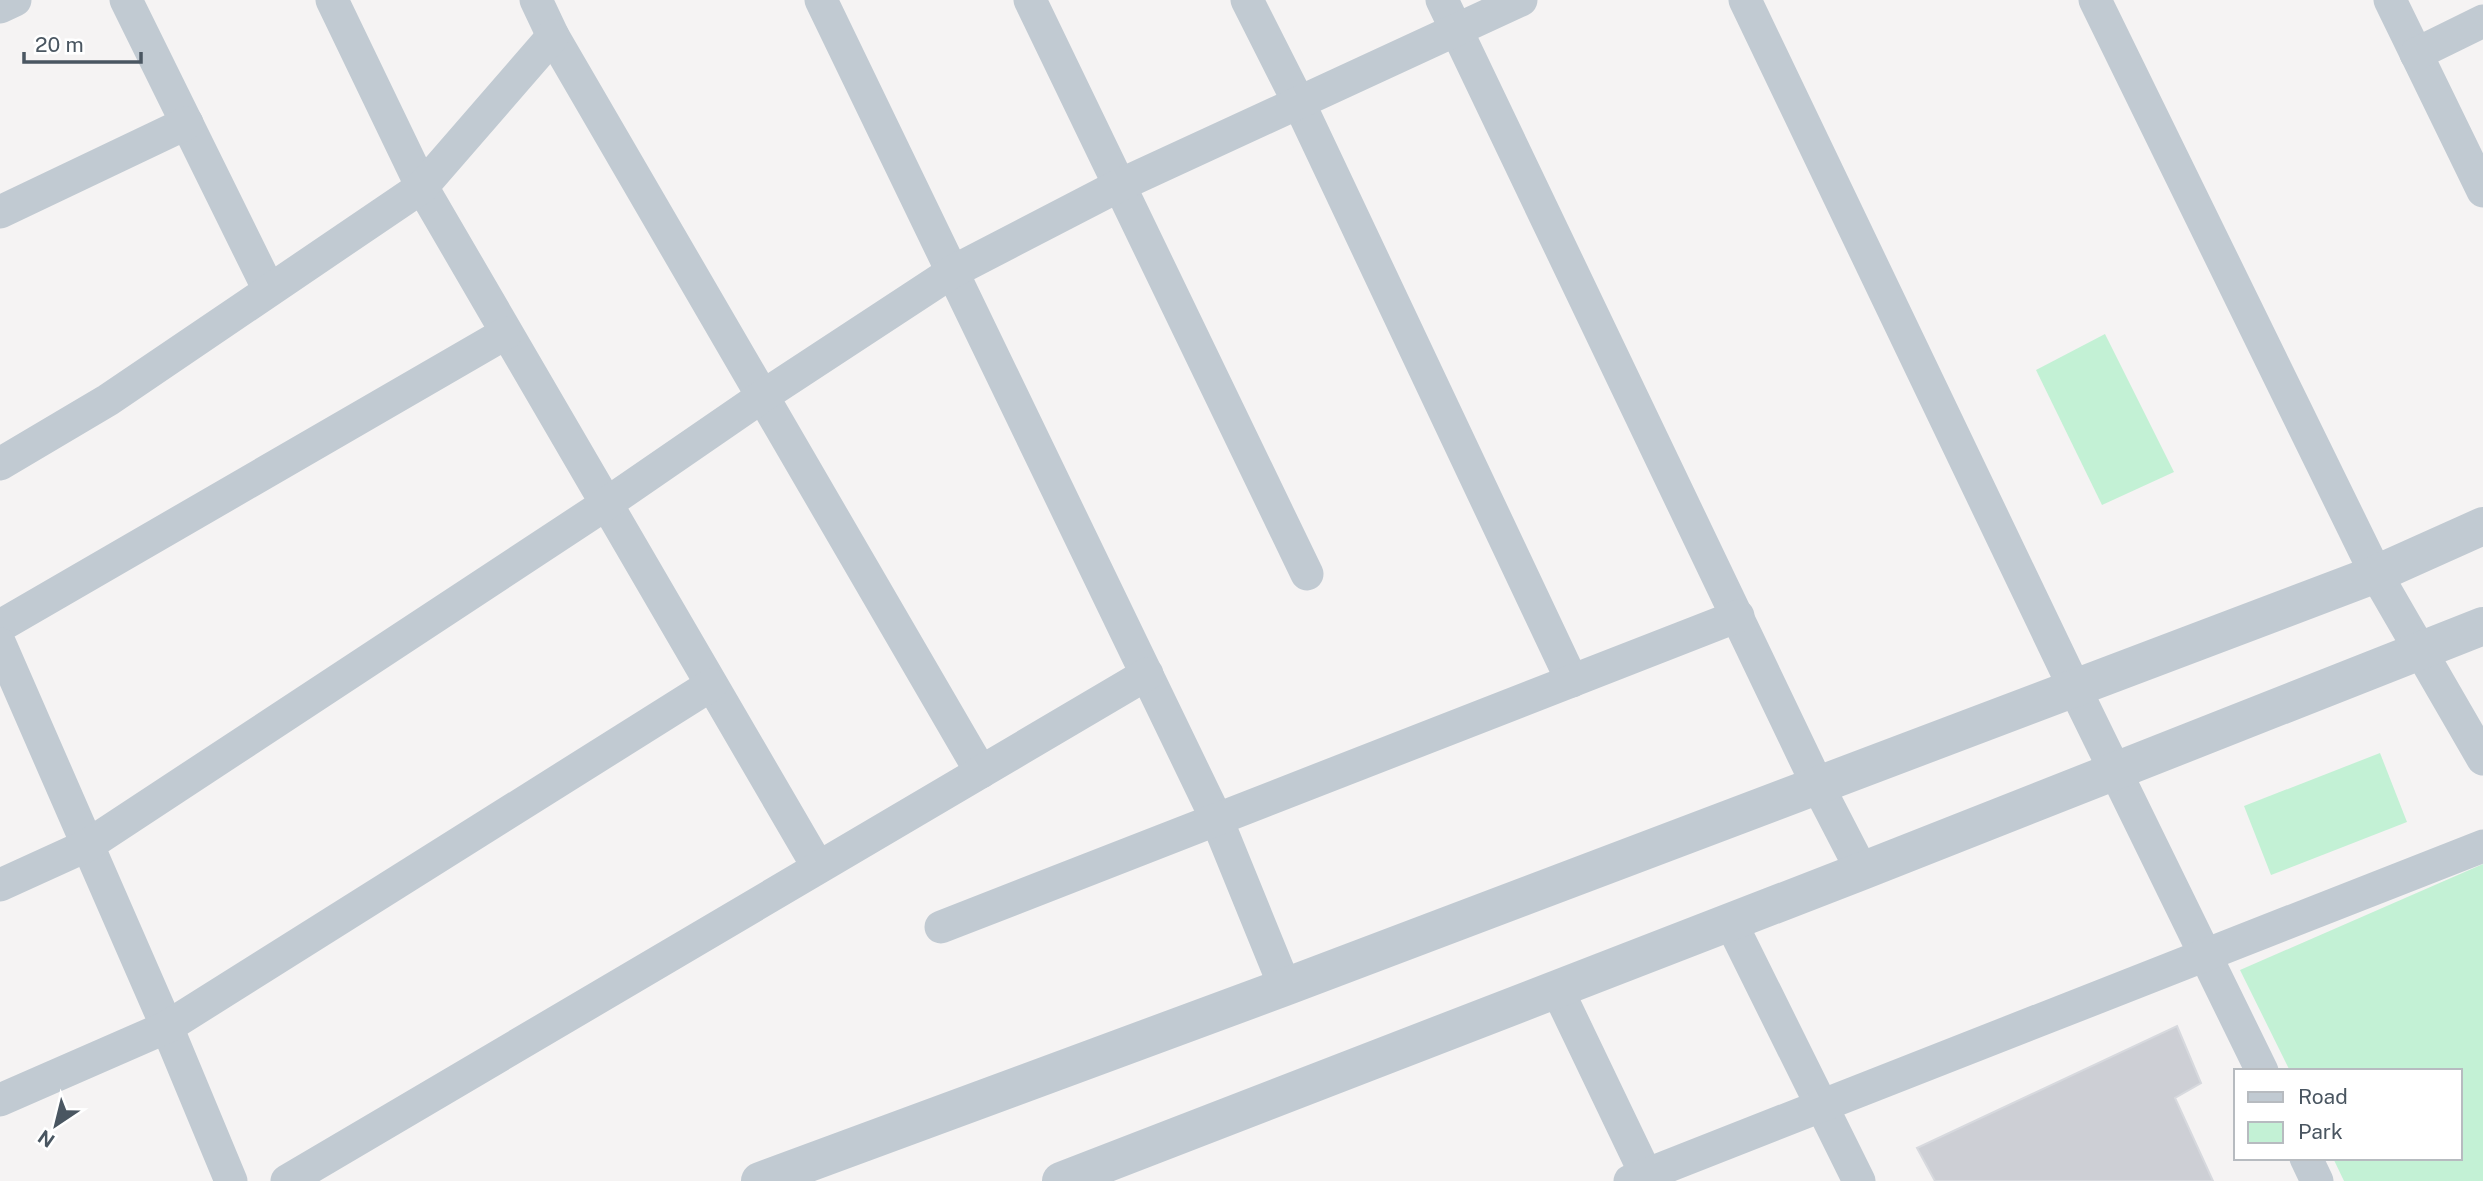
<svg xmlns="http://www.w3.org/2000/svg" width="2483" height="1181" viewBox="0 0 2483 1181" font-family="'Public Sans',sans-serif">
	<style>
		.green { fill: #c3f1d5 }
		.building { fill: #cdcfd5; stroke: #d7d9de; stroke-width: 2 }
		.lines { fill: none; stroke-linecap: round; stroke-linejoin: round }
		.minor { stroke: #c1cad2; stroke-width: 33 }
		.tertiary { stroke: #c1cad2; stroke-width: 38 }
	</style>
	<rect width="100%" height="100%" fill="#f5f3f3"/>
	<!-- green -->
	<g class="green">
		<polygon points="2105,334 2174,472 2102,505 2036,370"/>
		<polygon points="2380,753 2407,822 2271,875 2244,806"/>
		<polygon points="2483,864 2483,1181 2344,1181 2333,1158 2460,1158 2460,1071 2290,1071 2240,970"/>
	</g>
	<!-- building -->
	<polygon class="building" points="2177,1026 2201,1083 2175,1098 2213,1181 1935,1181 1917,1148"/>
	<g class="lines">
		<!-- minor -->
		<g class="minor">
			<polyline points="126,0 269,290"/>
			<polyline points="332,0 422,187 818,867"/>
			<polyline points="536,0 553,36 981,772"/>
			<polyline points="821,0 1217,820 1285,987"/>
			<polyline points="1030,0 1307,574"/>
			<polyline points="1247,0 1299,103 1572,681"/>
			<polyline points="1442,0 1818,786 1862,871"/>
			<polyline points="1745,0 2075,689 2262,1071"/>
			<polyline points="2095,0 2376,574 2483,759"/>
			<polyline points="2390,0 2483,191"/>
			<polyline points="0,7 15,0"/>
			<polyline points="2416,54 2483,21"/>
			<polyline points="0,212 187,123"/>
			<polyline points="0,464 108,400 422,187 553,36"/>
			<polyline points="0,626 506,333"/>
			<polyline points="0,644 167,1027 231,1181"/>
			<polyline points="0,885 88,845 606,504 763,396 952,272 1120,185 1521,0"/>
			<polyline points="1731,923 1859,1181"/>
			<polyline points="941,927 1738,616"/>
			<polyline points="1557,989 1649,1181"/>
			<polyline points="0,1100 167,1027 711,685"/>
			<polyline points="2306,1158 2317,1181"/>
			<polyline points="287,1181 1147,674"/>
			<polyline points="1630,1181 2483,846"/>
		</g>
		<!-- tertiary -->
		<g class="tertiary">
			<polyline points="760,1181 1285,987 2376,574 2483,526"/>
			<polyline points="1061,1181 1862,871 2483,626"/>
		</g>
	</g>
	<!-- legend -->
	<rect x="2234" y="1069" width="228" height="91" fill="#ffffff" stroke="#b7bbc0" stroke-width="2"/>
	<rect x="2248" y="1092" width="35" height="10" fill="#c1cad2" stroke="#b7bbc0" stroke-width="2"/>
	<text x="2298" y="1104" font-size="21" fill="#4a5661">Road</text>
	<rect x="2248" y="1122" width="35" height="21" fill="#c3f1d5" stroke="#b7bbc0" stroke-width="2"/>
	<text x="2298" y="1139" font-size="21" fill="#4a5661">Park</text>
	<!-- north arrow -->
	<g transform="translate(56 1125) rotate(215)" stroke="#ffffff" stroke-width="5" paint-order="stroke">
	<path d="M0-5L12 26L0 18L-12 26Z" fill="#4a5661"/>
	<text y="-10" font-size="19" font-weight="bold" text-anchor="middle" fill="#4a5661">N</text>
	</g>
	<!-- scale -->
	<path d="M24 52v10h117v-10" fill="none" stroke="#4a5661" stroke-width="3.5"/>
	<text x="35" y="52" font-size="21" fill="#4a5661" stroke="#ffffff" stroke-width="5" paint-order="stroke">20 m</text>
</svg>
